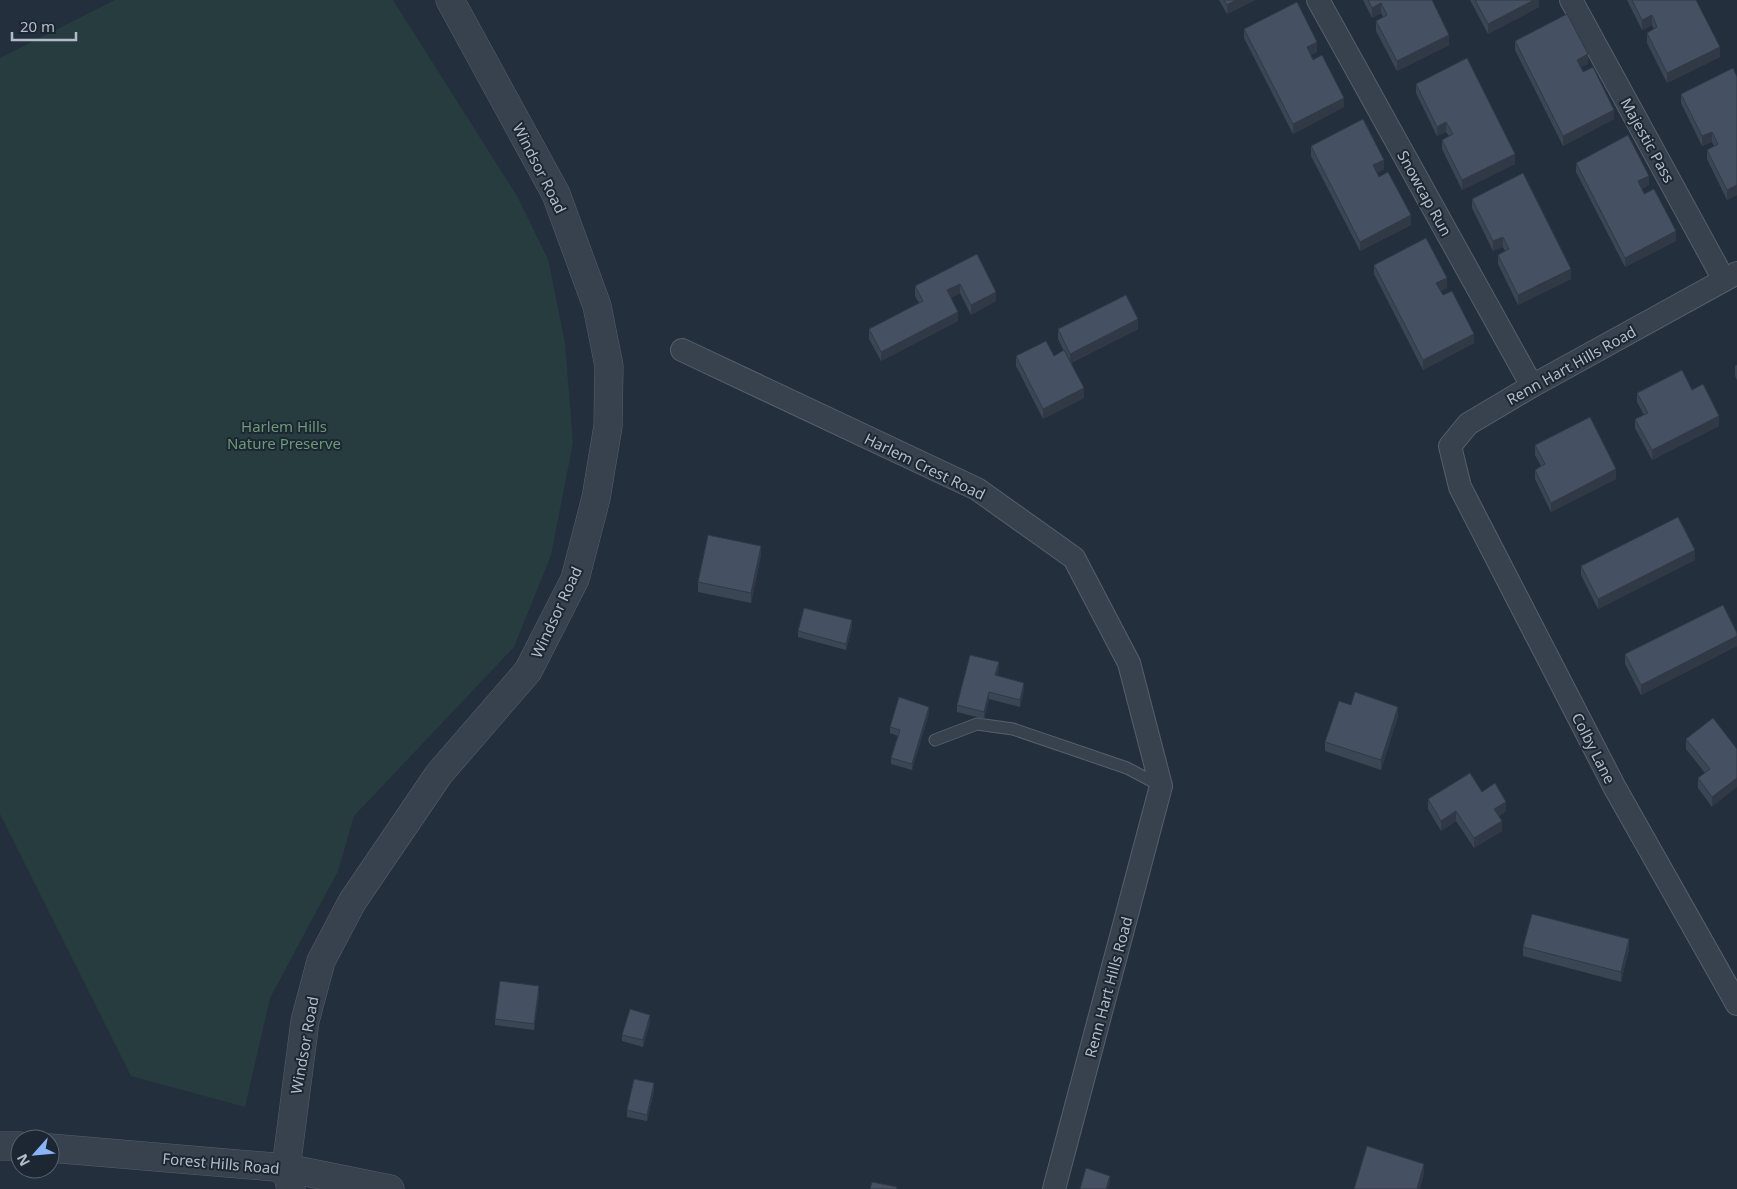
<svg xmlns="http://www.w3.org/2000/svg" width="1737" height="1189" viewBox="0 0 1737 1189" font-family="'Noto Sans',sans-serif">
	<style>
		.green { fill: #263c3f }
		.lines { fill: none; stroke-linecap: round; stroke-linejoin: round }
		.service-casing { stroke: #565f6c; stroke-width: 13 }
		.minor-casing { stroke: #565f6c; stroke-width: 24 }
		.tertiary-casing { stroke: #565f6c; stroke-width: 29 }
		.service { stroke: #38414e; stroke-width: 11 }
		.minor { stroke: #38414e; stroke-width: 22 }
		.tertiary { stroke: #38414e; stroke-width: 28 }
		.wall { fill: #3b4654 }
		.shaded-wall { fill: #303945 }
		.building { fill: #455162; stroke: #303945 }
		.labels { text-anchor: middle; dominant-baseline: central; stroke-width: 4; stroke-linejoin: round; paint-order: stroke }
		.street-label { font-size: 15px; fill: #b4bcc9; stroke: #1d2633 }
		.park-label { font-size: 15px; fill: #6b9a76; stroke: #1d2633 }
	</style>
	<rect width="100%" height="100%" fill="#242f3e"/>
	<!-- green -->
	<polygon class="green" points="115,0 393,0 517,196 548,259 565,343 573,443 551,555 514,647 354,816 338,871 270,998 245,1107 131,1076 0,814 0,58"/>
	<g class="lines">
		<!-- service casing -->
		<g class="service-casing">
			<polyline id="service" points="935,740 977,724 1013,729 1127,768 1161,786"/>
		</g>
		<!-- minor casing -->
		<g class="minor-casing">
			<g id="minor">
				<polyline points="1318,0 1532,386"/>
				<polyline points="1571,0 1724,280"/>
				<polyline points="1737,273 1532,386 1468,424 1450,446 1460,487 1615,788 1737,1004"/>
				<polyline points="682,350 977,489 1074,558 1129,663 1161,786 1054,1189"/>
			</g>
		</g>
		<!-- tertiary casing -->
		<g class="tertiary-casing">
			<g id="tertiary">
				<polyline points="0,1146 20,1146"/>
				<polyline points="50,1148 286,1168 390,1189"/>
				<polyline points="291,1189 286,1168 305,1021 321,961 352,902 439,774 528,671 575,579 596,498 608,426 609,366 597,306 556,194 450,0"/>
			</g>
		</g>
		<!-- service -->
		<use href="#service" class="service"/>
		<!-- minor -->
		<use href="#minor" class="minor"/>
		<!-- tertiary -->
		<use href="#tertiary" class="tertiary"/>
	</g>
	<!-- wall -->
	<g class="wall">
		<polygon points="1219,0 1255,0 1227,14"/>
		<polygon points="1363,0 1432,0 1449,45 1397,71 1376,31 1376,21 1383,17 1381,13 1372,18"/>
		<polygon points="1470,0 1539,0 1539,7 1488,34"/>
		<polygon points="1627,0 1696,0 1720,57 1667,83 1647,43 1647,33 1654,29 1652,25 1642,30"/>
		<polygon points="1244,29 1317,52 1311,55 1344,107 1293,134 1244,38"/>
		<polygon points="1515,41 1588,64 1581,67 1614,119 1563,146 1515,50"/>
		<polygon points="1737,77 1737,195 1727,200 1707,159 1707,150 1714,146 1712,142 1702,146 1681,103 1681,94"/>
		<polygon points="1416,84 1515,164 1462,190 1442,149 1442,140 1449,136 1446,132 1437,136 1416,93"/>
		<polygon points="1311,146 1384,169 1377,173 1411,225 1360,251 1311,156"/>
		<polygon points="1576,163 1649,185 1642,189 1676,241 1625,267 1576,172"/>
		<polygon points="1472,199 1571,279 1518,305 1498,264 1498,255 1505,251 1503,247 1493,251 1472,208"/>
		<polygon points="977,254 996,301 971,315 960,293 951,298 958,321 881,361 869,339 869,329 919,303 915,296 915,286"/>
		<polygon points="1374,265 1447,288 1440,291 1474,343 1423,370 1374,274"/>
		<polygon points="1058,329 1138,329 1071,363 1084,398 1043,419 1016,366 1016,356 1054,356 1064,351 1058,339"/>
		<polygon points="1737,365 1737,380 1735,376 1735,366"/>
		<polygon points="1692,390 1719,426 1652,460 1635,428 1635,419 1644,415 1637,402 1637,393"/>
		<polygon points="1535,445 1616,479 1551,512 1535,479 1535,470 1541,466 1535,455"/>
		<polygon points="761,555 751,603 698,592 698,582"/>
		<polygon points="1695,560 1598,609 1581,575 1581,566"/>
		<polygon points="852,627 846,650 798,637 798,631"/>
		<polygon points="1737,633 1737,646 1641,695 1625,664 1625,654"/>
		<polygon points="999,669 997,675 1024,689 1020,707 989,699 984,719 957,712 957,705"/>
		<polygon points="929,713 912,770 891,764 891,758 898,736 890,733 890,727"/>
		<polygon points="1398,716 1381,770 1325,751 1325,742"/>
		<polygon points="1713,718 1712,807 1698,788 1698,778 1705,773 1686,749 1686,739"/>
		<polygon points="1482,792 1506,811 1499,816 1502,831 1474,848 1456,821 1441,831 1428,809 1428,799"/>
		<polygon points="1523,947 1629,949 1621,982 1523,956"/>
		<polygon points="539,993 534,1030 495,1025 495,1019"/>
		<polygon points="650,1022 643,1047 622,1041 622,1035"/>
		<polygon points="654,1090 647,1121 627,1117 627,1110"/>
	</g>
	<!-- shaded-wall -->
	<g class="shaded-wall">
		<polygon points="1236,0 1255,0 1227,14 1227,5"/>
		<polygon points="1534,0 1539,0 1539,7 1488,34 1488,24"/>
		<polygon points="1381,3 1381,13 1372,18 1372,8"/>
		<polygon points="1652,15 1652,25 1642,30 1642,20"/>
		<polygon points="1449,35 1449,45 1397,71 1397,61"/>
		<polygon points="1317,42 1317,52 1307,57 1307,47"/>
		<polygon points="1720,47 1720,57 1667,83 1667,73"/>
		<polygon points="1588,54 1588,64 1577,69 1577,60"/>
		<polygon points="1344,98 1344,107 1293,134 1293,124"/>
		<polygon points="1614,110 1614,119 1563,146 1563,136"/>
		<polygon points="1446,122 1446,132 1437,136 1437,127"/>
		<polygon points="1712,132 1712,142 1702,146 1702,136"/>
		<polygon points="1515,154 1515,164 1462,190 1462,180"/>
		<polygon points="1384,160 1384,169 1373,175 1373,165"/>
		<polygon points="1649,176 1649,185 1638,191 1638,181"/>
		<polygon points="1737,185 1737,195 1727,200 1727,190"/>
		<polygon points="1411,215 1411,225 1360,251 1360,242"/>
		<polygon points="1676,231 1676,241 1625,267 1625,258"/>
		<polygon points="1503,237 1503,247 1493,251 1493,241"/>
		<polygon points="1571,269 1571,279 1518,305 1518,295"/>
		<polygon points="1447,278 1447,288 1436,293 1436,283"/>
		<polygon points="960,284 960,293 947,300 947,290"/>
		<polygon points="996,292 996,301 971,315 971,305"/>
		<polygon points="958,312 958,321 881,361 881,352"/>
		<polygon points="1138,319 1138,329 1070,363 1070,354"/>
		<polygon points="1474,334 1474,343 1423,370 1423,360"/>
		<polygon points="1084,388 1084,398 1043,419 1043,409"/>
		<polygon points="1719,416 1719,426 1652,460 1652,450"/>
		<polygon points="1616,469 1616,479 1551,512 1551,503"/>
		<polygon points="761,546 761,555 751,603 751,593"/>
		<polygon points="1695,550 1695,560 1598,609 1598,599"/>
		<polygon points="852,620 852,627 846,650 846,644"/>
		<polygon points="1737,636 1737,646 1641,695 1641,685"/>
		<polygon points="999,662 999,669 995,681 995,675"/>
		<polygon points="1024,683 1024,689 1020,707 1020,700"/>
		<polygon points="989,692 989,699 984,719 984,712"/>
		<polygon points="929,707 929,713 912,770 912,764"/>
		<polygon points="1398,707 1398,716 1381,770 1381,760"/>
		<polygon points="1737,778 1737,787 1712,807 1712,797"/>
		<polygon points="1506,802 1506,811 1494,819 1494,809"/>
		<polygon points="1456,811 1456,821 1441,831 1441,821"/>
		<polygon points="1502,821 1502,831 1474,848 1474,838"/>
		<polygon points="1629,939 1629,949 1621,982 1621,972"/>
		<polygon points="539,986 539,993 534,1030 534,1024"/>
		<polygon points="650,1015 650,1022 643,1047 643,1040"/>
		<polygon points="654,1083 654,1090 647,1121 647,1115"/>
		<polygon points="1424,1164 1424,1174 1420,1189 1417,1189"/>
		<polygon points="1110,1176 1110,1182 1108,1189 1106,1189"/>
	</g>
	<!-- building -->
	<g class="building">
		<polygon points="1224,0 1236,0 1227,5"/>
		<polygon points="1368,0 1432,0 1449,35 1397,61 1376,21 1387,15 1381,3 1372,8"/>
		<polygon points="1475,0 1534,0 1488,24"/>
		<polygon points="1632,0 1696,0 1720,47 1667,73 1647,33 1657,27 1652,15 1642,20"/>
		<polygon points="1297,2 1317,42 1307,47 1313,60 1322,55 1344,98 1293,124 1244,29"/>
		<polygon points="1567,14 1588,54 1577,60 1583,72 1593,67 1614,110 1563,136 1515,41"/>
		<polygon points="1467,58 1515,154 1462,180 1442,140 1453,134 1446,122 1437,127 1416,84"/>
		<polygon points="1733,68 1737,77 1737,185 1727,190 1707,150 1718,144 1712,132 1702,136 1681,94"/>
		<polygon points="1363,119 1384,160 1373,165 1379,177 1388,172 1411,215 1360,242 1311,146"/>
		<polygon points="1628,135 1649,176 1638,181 1644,194 1654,189 1676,231 1625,258 1576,163"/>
		<polygon points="1523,173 1571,269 1518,295 1498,255 1509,249 1503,237 1493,241 1472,199"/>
		<polygon points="1426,238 1447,278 1436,283 1443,295 1452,291 1474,334 1423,360 1374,265"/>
		<polygon points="977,254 996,292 971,305 960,284 947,290 958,312 881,352 869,329 923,301 915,286"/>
		<polygon points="1126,295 1138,319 1070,354 1058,329"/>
		<polygon points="1046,341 1054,356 1064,350 1084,388 1043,409 1016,356"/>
		<polygon points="1682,370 1692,390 1703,384 1719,416 1652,450 1635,419 1648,413 1637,393"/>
		<polygon points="1590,417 1616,469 1551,503 1535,470 1545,464 1535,445"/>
		<polygon points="1678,517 1695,550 1598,599 1581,566"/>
		<polygon points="708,535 761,546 751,593 698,582"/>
		<polygon points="1723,605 1737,633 1737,636 1641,685 1625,654"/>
		<polygon points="804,608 852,620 846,644 798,631"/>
		<polygon points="970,655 999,662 995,675 1024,683 1020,700 989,692 984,712 957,705"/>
		<polygon points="1355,692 1398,707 1381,760 1325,742 1339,701 1351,705"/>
		<polygon points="899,697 929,707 912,764 891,758 900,730 890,727"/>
		<polygon points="1713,718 1737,749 1737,778 1712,797 1698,778 1710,769 1686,739"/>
		<polygon points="1470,773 1482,792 1495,783 1506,802 1494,809 1502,821 1474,838 1456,811 1441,821 1428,799"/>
		<polygon points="1532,914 1629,939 1621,972 1523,947"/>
		<polygon points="500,981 539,986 534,1024 495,1019"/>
		<polygon points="630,1009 650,1015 643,1040 622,1035"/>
		<polygon points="634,1079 654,1083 647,1115 627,1110"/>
		<polygon points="1367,1146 1424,1164 1417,1189 1354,1189"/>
		<polygon points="1086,1168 1110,1176 1106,1189 1080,1189"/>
		<polygon points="872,1182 897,1187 896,1189 870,1189"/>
	</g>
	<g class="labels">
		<!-- street labels -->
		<g class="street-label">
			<text transform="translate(1648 140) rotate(61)">Majestic Pass</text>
			<text transform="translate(540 168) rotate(63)">Windsor Road</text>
			<text transform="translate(1425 193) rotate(61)">Snowcap Run</text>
			<text transform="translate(1571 365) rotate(-29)">Renn Hart Hills Road</text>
			<text transform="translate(925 466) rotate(26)">Harlem Crest Road</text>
			<text transform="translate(556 612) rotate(-65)">Windsor Road</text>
			<text transform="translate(1594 748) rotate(63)">Colby Lane</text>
			<text transform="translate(1108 987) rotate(-75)">Renn Hart Hills Road</text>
			<text transform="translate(304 1045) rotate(-80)">Windsor Road</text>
			<text transform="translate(221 1163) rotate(5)">Forest Hills Road</text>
		</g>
		<!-- park labels -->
		<g class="park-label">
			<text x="284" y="426">Harlem Hills<tspan x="284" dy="17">Nature Preserve</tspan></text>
		</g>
	</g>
	<!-- north arrow -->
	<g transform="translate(35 1154) rotate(243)"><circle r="24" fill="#1d2633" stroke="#59626f"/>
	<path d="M0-4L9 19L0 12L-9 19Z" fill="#8ab4f8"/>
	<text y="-8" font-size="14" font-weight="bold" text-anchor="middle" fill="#b4bcc9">N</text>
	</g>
	<!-- scale -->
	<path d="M12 32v8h64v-8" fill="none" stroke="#b4bcc9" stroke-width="2.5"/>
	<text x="20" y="32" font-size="15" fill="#b4bcc9" stroke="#1d2633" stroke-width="4" paint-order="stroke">20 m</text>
</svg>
